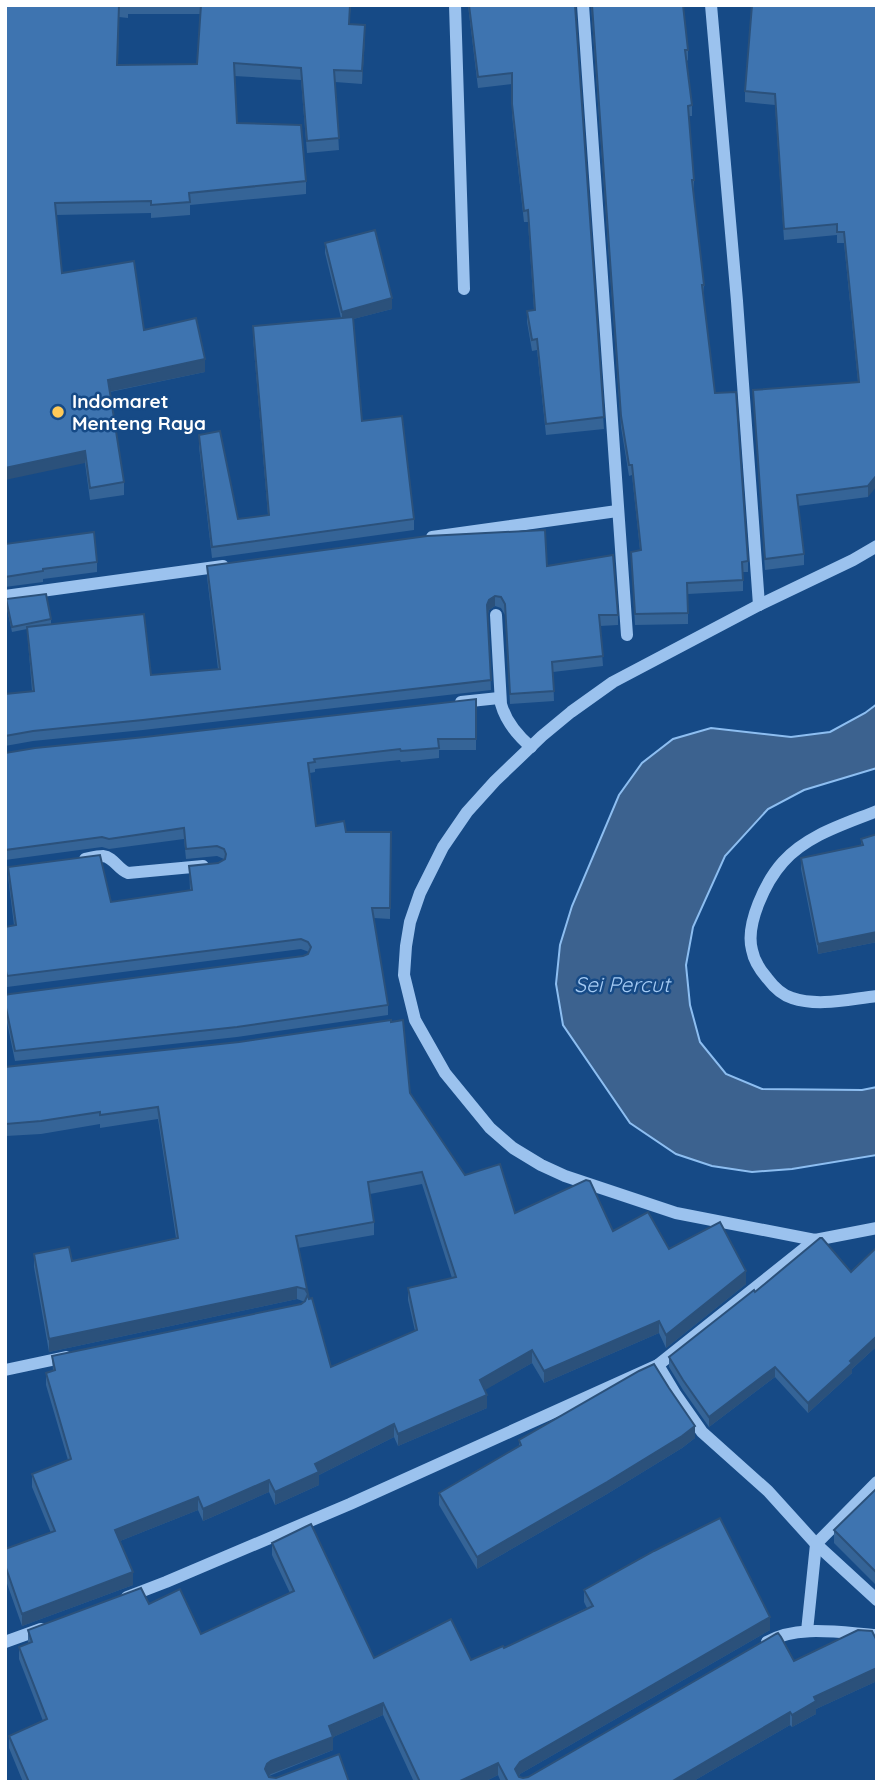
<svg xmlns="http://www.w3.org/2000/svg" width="882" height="1787" viewBox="0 0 882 1787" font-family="Quicksand,sans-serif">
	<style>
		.water { fill: #3c628f; stroke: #8dbef1; stroke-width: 2 }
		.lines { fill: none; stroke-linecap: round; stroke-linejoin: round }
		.minor { stroke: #9bc2ee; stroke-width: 12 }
		.wall { fill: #356497; fill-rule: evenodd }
		.shaded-wall { fill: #2b517b }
		.building { fill: #3e74b0; stroke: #2b517b; stroke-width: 2; fill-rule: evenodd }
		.poi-dot { fill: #ffca58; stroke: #164a86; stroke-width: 2.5 }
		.labels { text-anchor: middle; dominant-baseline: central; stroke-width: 5; stroke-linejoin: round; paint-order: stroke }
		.poi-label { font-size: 19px; font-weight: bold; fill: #fff; stroke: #164a86; text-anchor: start }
		.water-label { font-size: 21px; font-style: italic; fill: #a6ccf5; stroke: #164a86 }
	</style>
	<rect width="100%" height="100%" fill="#164a86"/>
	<!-- water -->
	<polygon class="water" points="877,704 877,768 804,790 768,809 725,856 693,927 686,965 690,1005 700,1042 726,1074 762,1089 862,1090 877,1087 877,1155 792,1169 752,1172 712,1166 676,1154 630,1123 563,1025 556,984 560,945 572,906 619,795 642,763 673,739 711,728 791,737 830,732 865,713"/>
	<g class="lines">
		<!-- minor -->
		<g class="minor">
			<polyline points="455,5 464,289"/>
			<polyline points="583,5 627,635"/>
			<polyline points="711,5 737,301 759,605"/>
			<polyline points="432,537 617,511"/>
			<polyline points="877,546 853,560 759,605 613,682 571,712 542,736 495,781 467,812 443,847 420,893 410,922 406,946 404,975 415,1020 445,1073 490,1128 513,1148 541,1165 565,1176 676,1213 815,1240 877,1228"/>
			<polyline points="5,596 223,566"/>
			<path d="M496,615L501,704C506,722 517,735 531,747"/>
			<polyline points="461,702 499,698"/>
			<path d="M877,811C845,824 807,835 783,862C766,881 745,924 752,950C754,961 760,970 767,978C773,986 782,995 792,998C819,1007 849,999 877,996"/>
			<path d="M85,859C90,858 97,856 103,856C114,857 118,870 128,873L203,866"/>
			<polyline points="658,1365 676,1395 702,1432 768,1491 816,1544 877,1600"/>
			<polyline points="5,1370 66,1357"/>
			<polyline points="127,1597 166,1582 350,1504 658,1365 815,1240"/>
			<polyline points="807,1631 816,1544 877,1482"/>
			<polyline points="5,1642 41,1629"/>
			<path d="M767,1642C797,1624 843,1633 877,1635"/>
		</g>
	</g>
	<!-- wall -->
	<g class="wall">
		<path d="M5,5H351L349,24L365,37L362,84L335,82L339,150L307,153L301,80L234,76L237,123L306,181V194L190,205V215L151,218V213L56,215L62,273L205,372L110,392L124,482V495L90,500L85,463ZM128,14H200L197,64L118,65L119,17L128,18Z"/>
		<polygon points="468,5 575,5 604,429 546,435 537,350 532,351 527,322 527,311 534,310 528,222 524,222 512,115 512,84 478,88"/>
		<polygon points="591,5 683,5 688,50 688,60 687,61 692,105 692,116 689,116 694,180 694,190 693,191 704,285 703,296 715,393 748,561 748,572 743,572 743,591 688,594 688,624 635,625 631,552 640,550 632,475 629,476 621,427"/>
		<polygon points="877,5 868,497 798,506 804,554 804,565 765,570 753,390 858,382 844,243 837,243 837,235 784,240 775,105 745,102 745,91"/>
		<polygon points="325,243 392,309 353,319 362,421 414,519 414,530 212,558 199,447 199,435 238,519 268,515 253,338 253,326 341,318 325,253"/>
		<polygon points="5,544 97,562 97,572 43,579 43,582 5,587"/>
		<polygon points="207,566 547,566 618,615 618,625 600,626 603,666 553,672 554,701 510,704 505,615 501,608 495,606 489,610 488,614 491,690 143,730 33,741 5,746 5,694 32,691 27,629 12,632 6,605 6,599 51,619 51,624 151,675 218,669 207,577"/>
		<polygon points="476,699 476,750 439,750 439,758 401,762 400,760 315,769 315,772 310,773 316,826 346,832 391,832 390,919 374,918 388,1005 388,1015 237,1037 15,1061 5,1013 5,995 303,956 308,954 309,952 301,949 7,987 5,978 5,927 14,925 8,877 8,867 111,902 190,890 189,866 218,863 224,859 217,856 186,859 184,839 109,849 102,847 5,860 5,753"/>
		<polygon points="877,834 877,942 818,954 801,869 801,858 861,846 861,839"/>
		<path d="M5,1067L410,1093L465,1175L515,1213L613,1231L669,1249L746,1284L666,1348L659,1333L544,1383L532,1363L484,1390L487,1408L398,1446L394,1437L319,1475V1485L275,1505L269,1492L203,1521L198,1510L120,1541L133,1585L22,1626L5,1578V1549L51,1533L32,1487V1474L68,1460L46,1385V1373L53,1371L52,1356L301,1304L305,1302L297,1299L49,1352L34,1267V1254L72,1261L176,1238L158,1119L100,1128V1124L41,1134L6,1136ZM422,1184L452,1278L408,1288V1300L415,1331L331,1367L309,1299L298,1248L374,1235V1222L370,1194Z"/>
		<polygon points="877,1247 877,1346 852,1369 852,1373 808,1413 775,1377 709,1427 683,1390 669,1367 669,1357 755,1292 851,1272"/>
		<polygon points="695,1438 682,1448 607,1494 477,1569 439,1505 439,1493 519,1446 519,1440"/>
		<polygon points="877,1488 877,1586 834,1543 834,1530"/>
		<polygon points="272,1543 374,1658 471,1660 504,1648 587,1608 584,1602 584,1590 770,1630 520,1774 519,1776 523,1778 528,1777 794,1661 877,1641 877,1681 816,1709 816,1714 792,1727 790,1725 692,1782 501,1782 498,1775 484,1782 414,1782 383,1715 333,1737 333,1750 269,1776 276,1778 349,1782 23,1782 9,1748 9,1736 43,1721 19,1659 19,1647 28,1643 28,1630 149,1604 201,1634 290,1593 272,1555"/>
	</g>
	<!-- shaded-wall -->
	<g class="shaded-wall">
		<polygon points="365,25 365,37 362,84 362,71"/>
		<polygon points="392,298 392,309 342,322 342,312"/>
		<polygon points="205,359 205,372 108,392 108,380"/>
		<polygon points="85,451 85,463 5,480 5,468"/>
		<polygon points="877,475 877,486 868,497 868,486"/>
		<polygon points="495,596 495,606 489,610 487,615 487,605 489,600"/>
		<polygon points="877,932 877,942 818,954 818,944"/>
		<polygon points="746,1271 746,1284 666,1348 666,1335"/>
		<polygon points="297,1287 297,1299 49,1352 49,1339"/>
		<polygon points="659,1321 659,1333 544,1383 544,1371"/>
		<polygon points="877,1336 877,1346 852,1369 852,1373 808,1413 808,1403 850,1361"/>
		<polygon points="532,1350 532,1363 480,1393 480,1380"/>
		<polygon points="775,1367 775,1377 709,1427 709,1417"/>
		<polygon points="487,1395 487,1408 398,1446 398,1434"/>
		<polygon points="394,1424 394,1437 319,1475 319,1485 275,1505 275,1492 315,1464"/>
		<polygon points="695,1426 695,1438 682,1448 607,1494 477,1569 477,1557"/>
		<polygon points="269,1480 269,1492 203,1521 203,1509"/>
		<polygon points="198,1497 198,1510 115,1543 115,1530"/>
		<polygon points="133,1572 133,1585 22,1626 22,1614"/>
		<polygon points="770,1617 770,1630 520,1774 515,1781 515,1769 520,1762"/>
		<polygon points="877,1668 877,1681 816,1709 816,1714 792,1727 792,1715 814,1697"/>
		<polygon points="383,1703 383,1715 329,1739 329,1726"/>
		<polygon points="790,1712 790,1725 692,1782 671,1782"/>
		<polygon points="333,1737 333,1750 271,1774 267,1777 265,1769 267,1764 271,1761"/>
		<polygon points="498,1763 498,1775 484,1782 458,1782"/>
	</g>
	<!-- building -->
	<g class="building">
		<polygon points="5,5 119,5 117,65 197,64 201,5 350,5 349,24 365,25 362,71 334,70 339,138 307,141 301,68 234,63 237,123 301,125 306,181 189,193 190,202 151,205 151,201 55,203 62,273 134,261 144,330 196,318 205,359 108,380 124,482 90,488 85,451 5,468"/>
		<polygon points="469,5 575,5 604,417 546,424 537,339 532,340 527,311 535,310 528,210 524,211 512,104 512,73 478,77"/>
		<polygon points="592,5 683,5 688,50 685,50 692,105 688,106 694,180 692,180 704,285 702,285 715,393 736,392 748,561 742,562 743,580 687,583 688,613 635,614 631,552 641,550 632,465 629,465 621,416"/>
		<polygon points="752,5 877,5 877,475 868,486 797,495 804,554 765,559 753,390 859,382 844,232 837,232 837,224 784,229 775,94 745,91"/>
		<polygon points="375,230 392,298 342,312 325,243"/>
		<polygon points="353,317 362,421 402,416 414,519 212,547 199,435 220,431 238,519 269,515 253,326"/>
		<polygon points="545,530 547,566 613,555 618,615 599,615 603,656 552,662 554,691 510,694 505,604 501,597 495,596 489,600 487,605 491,680 143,720 33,731 5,736 5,694 34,691 27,627 144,614 151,675 220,669 207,566 427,536"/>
		<polygon points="94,532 97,562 43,569 43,571 5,577 5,544"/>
		<polygon points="46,594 51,619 12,627 6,599"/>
		<polygon points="476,699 476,739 438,739 439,748 401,751 400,749 314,759 315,762 308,763 316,826 344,821 346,832 391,832 390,908 372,908 388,1005 237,1027 15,1051 5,1003 5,995 10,994 303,956 308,954 311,947 308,942 301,939 7,976 5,967 5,927 16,925 8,867 100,855 111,902 192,890 189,866 218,863 225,859 226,854 224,849 217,846 186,849 184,828 109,839 102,837 5,850 5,753 35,748 145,737"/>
		<polygon points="877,834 877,932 818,944 801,858 863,845 861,839"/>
		<path d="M391,1020V1022L403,1020L410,1093L465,1175L500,1164L515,1213L586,1180L590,1181L613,1231L648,1212L669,1249L720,1222L746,1271L666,1335L659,1321L544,1371L532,1350L480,1380L487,1395L398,1434L394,1424L315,1464L319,1472L275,1492L269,1480L203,1509L198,1497L115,1530L133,1572L22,1614L5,1565V1549L55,1531L32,1474L71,1459L46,1373L55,1370L52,1356L301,1304L305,1301L308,1294L305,1289L297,1287L49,1339L34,1254L69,1247L72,1261L178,1238L158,1107L100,1115V1112L41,1121L6,1124L5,1067L239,1042ZM422,1172L456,1277L408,1288L417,1330L331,1367L312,1298L309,1299L296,1236L374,1222L368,1182Z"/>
		<polygon points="820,1238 822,1238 851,1272 877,1247 877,1336 850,1361 852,1363 808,1403 775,1367 709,1417 683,1380 669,1357 754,1290 755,1292"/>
		<polygon points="654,1364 669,1388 695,1426 682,1436 607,1482 477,1557 439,1493 521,1445 519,1440 639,1371"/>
		<polygon points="877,1488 877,1573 834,1530"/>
		<polygon points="720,1518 770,1617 520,1762 515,1769 519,1777 523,1778 528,1777 776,1634 778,1633 781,1637 794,1661 858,1630 872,1631 877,1641 877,1668 814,1697 816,1701 792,1715 790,1712 671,1782 508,1782 498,1763 458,1782 420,1782 383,1703 329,1726 333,1737 271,1761 267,1764 265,1769 269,1777 276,1778 339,1754 349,1782 29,1782 9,1736 47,1719 19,1647 32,1642 28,1630 141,1588 149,1604 180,1589 201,1634 294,1591 272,1543 311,1524 374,1658 451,1619 471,1660 503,1646 504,1648 593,1606 584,1590 654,1551"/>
	</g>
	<!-- markers -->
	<circle class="poi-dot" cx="58" cy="412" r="7"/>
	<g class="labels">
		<!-- poi labels -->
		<g class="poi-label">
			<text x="72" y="401">Indomaret<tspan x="72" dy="22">Menteng Raya</tspan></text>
		</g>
		<!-- water labels -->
		<g class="water-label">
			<text x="622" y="984">Sei Percut</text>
		</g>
	</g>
	<!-- border -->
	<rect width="882" height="1787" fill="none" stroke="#ffffff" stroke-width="14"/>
</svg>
